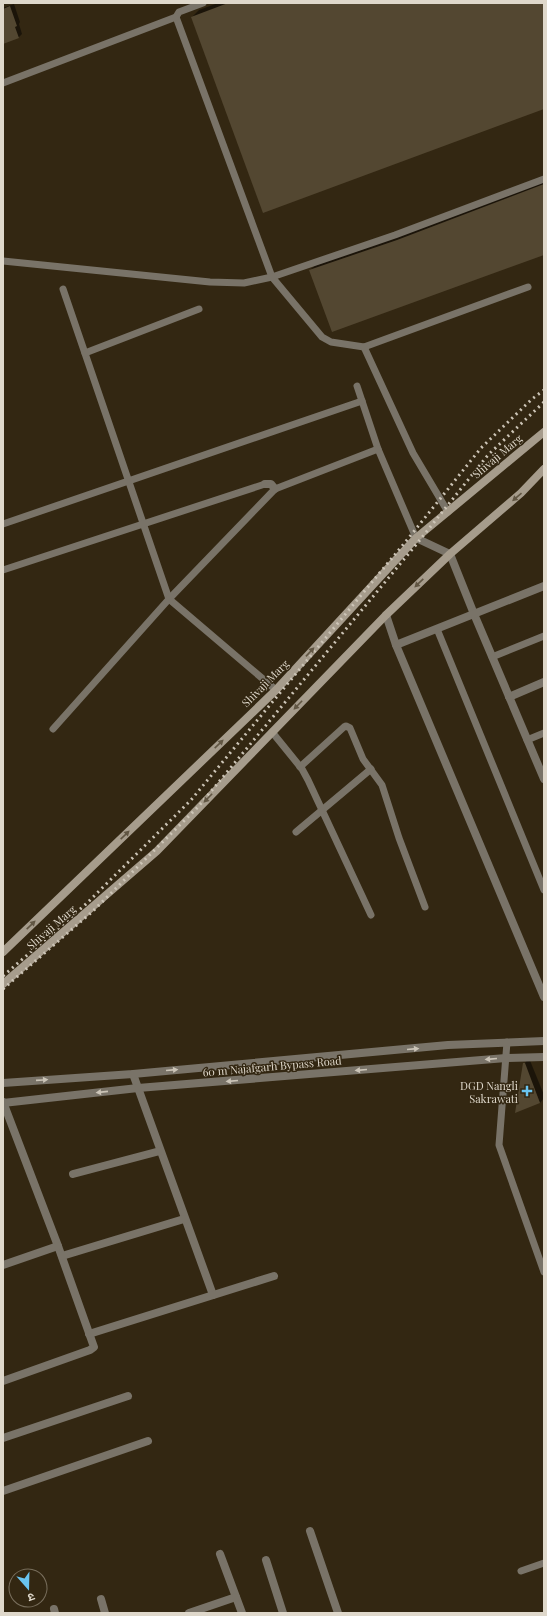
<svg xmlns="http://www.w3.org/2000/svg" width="547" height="1616" viewBox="0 0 547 1616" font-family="'Playfair Display','Noto Sans Devanagari',serif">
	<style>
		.shadow { fill: #0007 }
		.building { fill: #534731 }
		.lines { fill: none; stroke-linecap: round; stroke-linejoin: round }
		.service { stroke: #797368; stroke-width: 7 }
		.minor { stroke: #797368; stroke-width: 8 }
		.secondary { stroke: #a69c8c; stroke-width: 8 }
		.rail { stroke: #cdc5b7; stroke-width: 3; stroke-dasharray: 2 4; stroke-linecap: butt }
		.oneway { fill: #615643 }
		.oneway2 { fill: #cbc4b7 }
		.poi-dot { fill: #69c4f0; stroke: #332712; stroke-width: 1.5 }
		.labels { text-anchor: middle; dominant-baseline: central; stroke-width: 3; stroke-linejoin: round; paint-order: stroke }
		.street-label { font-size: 11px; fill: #dfd8cb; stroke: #332712 }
		.poi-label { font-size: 11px; fill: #dfd8cb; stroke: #332712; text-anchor: end }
	</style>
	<rect width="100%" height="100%" fill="#332712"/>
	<!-- shadow -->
	<g class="shadow">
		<polygon points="218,3 544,3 544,108 192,17 199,10"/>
		<polygon points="14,4 20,22 19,24 22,34 19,37 3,43 3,8"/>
		<polygon points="544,181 544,254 310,270 318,263"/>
		<polygon points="529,1058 544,1095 544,1098 540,1103 524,1064"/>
	</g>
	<!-- building -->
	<g class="building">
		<polygon points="228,3 544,3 544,109 263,213 191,17"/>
		<polygon points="10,6 17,26 15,27 19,38 3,44 3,9"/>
		<polygon points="544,184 544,255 332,332 309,270 397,240"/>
		<polygon points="523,1063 525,1063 540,1103 515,1113"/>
	</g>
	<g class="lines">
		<!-- service -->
		<g class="service">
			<polyline points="176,17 272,277 322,337 331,342 364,347"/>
			<polyline points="3,83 176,17 179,12 203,3"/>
			<polyline points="3,261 210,282 244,283 272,277 395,235 544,179"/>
			<polyline points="63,289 169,599 276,690"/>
			<polyline points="85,353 199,309"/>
			<polyline points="357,386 378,449 416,538"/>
			<polyline points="448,512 413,453 364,347 528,287"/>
			<polyline points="3,524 362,401"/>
			<polyline points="3,570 265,484"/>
			<polyline points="437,629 544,890"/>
			<polyline points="492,657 544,636"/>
			<polyline points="53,729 169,599 275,489 378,449"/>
			<polyline points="272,732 302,769 308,780 371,915"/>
			<polyline points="527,740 544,733"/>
			<polyline points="300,767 344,727 346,726 350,728 363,759 382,785 399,838 425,907"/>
			<polyline points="296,832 371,769"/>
			<polyline points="507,1042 499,1145 544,1272"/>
			<polyline points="521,1571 544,1563"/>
		</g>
		<!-- minor -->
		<g class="minor">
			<polyline points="265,484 271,484 275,489"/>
			<polyline points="416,538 450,554 474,614 544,779"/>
			<polyline points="386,615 396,645 544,997"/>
			<polyline points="396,645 544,586"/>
			<polyline points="509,697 544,682"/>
			<polyline points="133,1074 213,1295"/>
			<polyline points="3,1083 133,1074 448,1045 544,1041"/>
			<polyline points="3,1102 58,1246 94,1347 90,1350 3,1381"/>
			<polyline points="3,1103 138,1088 506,1058 544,1057"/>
			<polyline points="73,1174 160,1151"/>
			<polyline points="62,1256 184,1219"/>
			<polyline points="3,1265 58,1246"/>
			<polyline points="89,1334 274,1276"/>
			<polyline points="3,1438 128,1396"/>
			<polyline points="3,1491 148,1441"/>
			<polyline points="310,1531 338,1613"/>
			<polyline points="220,1554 242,1613"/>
			<polyline points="266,1560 283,1613"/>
			<polyline points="101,1599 105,1613"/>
			<polyline points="54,1609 55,1613"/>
			<polyline points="189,1613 236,1597"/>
		</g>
		<!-- secondary -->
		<g class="secondary">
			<polyline points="3,952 276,690 416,538 544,432"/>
			<polyline points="3,984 157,851 386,615 450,554 521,493 544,469"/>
		</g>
		<!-- rail -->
		<g class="rail">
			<polyline points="3,976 86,904 191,800 407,540 481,448 532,399 544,390"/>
			<polyline points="3,989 93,911 198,807 415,546 488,455 544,402"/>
		</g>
	</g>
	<!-- one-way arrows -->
	<defs><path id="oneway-solid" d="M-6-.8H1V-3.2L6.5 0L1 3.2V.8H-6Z"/></defs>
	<g class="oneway">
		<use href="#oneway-solid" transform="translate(517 497) rotate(139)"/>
		<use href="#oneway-solid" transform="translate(419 583) rotate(136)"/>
		<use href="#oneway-solid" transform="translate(310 652) rotate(-47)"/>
		<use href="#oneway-solid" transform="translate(298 705) rotate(134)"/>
		<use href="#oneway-solid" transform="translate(219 744) rotate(-44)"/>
		<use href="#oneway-solid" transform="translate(208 798) rotate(134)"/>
		<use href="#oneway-solid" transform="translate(125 835) rotate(-44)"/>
		<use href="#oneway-solid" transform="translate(31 925) rotate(-44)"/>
	</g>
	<g class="oneway2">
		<use href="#oneway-solid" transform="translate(413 1049) rotate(-5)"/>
		<use href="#oneway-solid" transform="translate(491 1059) rotate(175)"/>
		<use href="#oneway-solid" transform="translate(172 1070) rotate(-5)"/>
		<use href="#oneway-solid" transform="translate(361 1070) rotate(175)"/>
		<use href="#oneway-solid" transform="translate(42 1080) rotate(-4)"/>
		<use href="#oneway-solid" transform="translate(232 1081) rotate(175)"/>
		<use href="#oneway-solid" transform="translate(102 1092) rotate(174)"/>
	</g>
	<!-- markers -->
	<path class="poi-dot" d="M525 1085h4v4h4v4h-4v4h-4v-4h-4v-4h4z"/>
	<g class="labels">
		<!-- street labels -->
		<g class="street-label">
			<text transform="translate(497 456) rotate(-40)">Shivaji Marg</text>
			<text transform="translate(265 683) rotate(-45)">Shivaji Marg</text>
			<text transform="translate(51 927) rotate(-41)">Shivaji Marg</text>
			<text transform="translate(272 1066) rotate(-5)">60 m Najafgarh Bypass Road</text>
		</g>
		<!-- poi labels -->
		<g class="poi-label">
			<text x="518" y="1085">DGD Nangli<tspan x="518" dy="13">Sakrawati</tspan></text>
		</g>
	</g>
	<!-- border -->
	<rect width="547" height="1616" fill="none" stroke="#dfd8cb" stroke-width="8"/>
	<!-- north arrow -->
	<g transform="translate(28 1588) rotate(160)"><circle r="19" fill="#332712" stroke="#786e5c"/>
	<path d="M0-3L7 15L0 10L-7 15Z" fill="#69c4f0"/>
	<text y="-6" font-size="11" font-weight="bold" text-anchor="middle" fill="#dfd8cb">उ</text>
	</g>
</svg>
